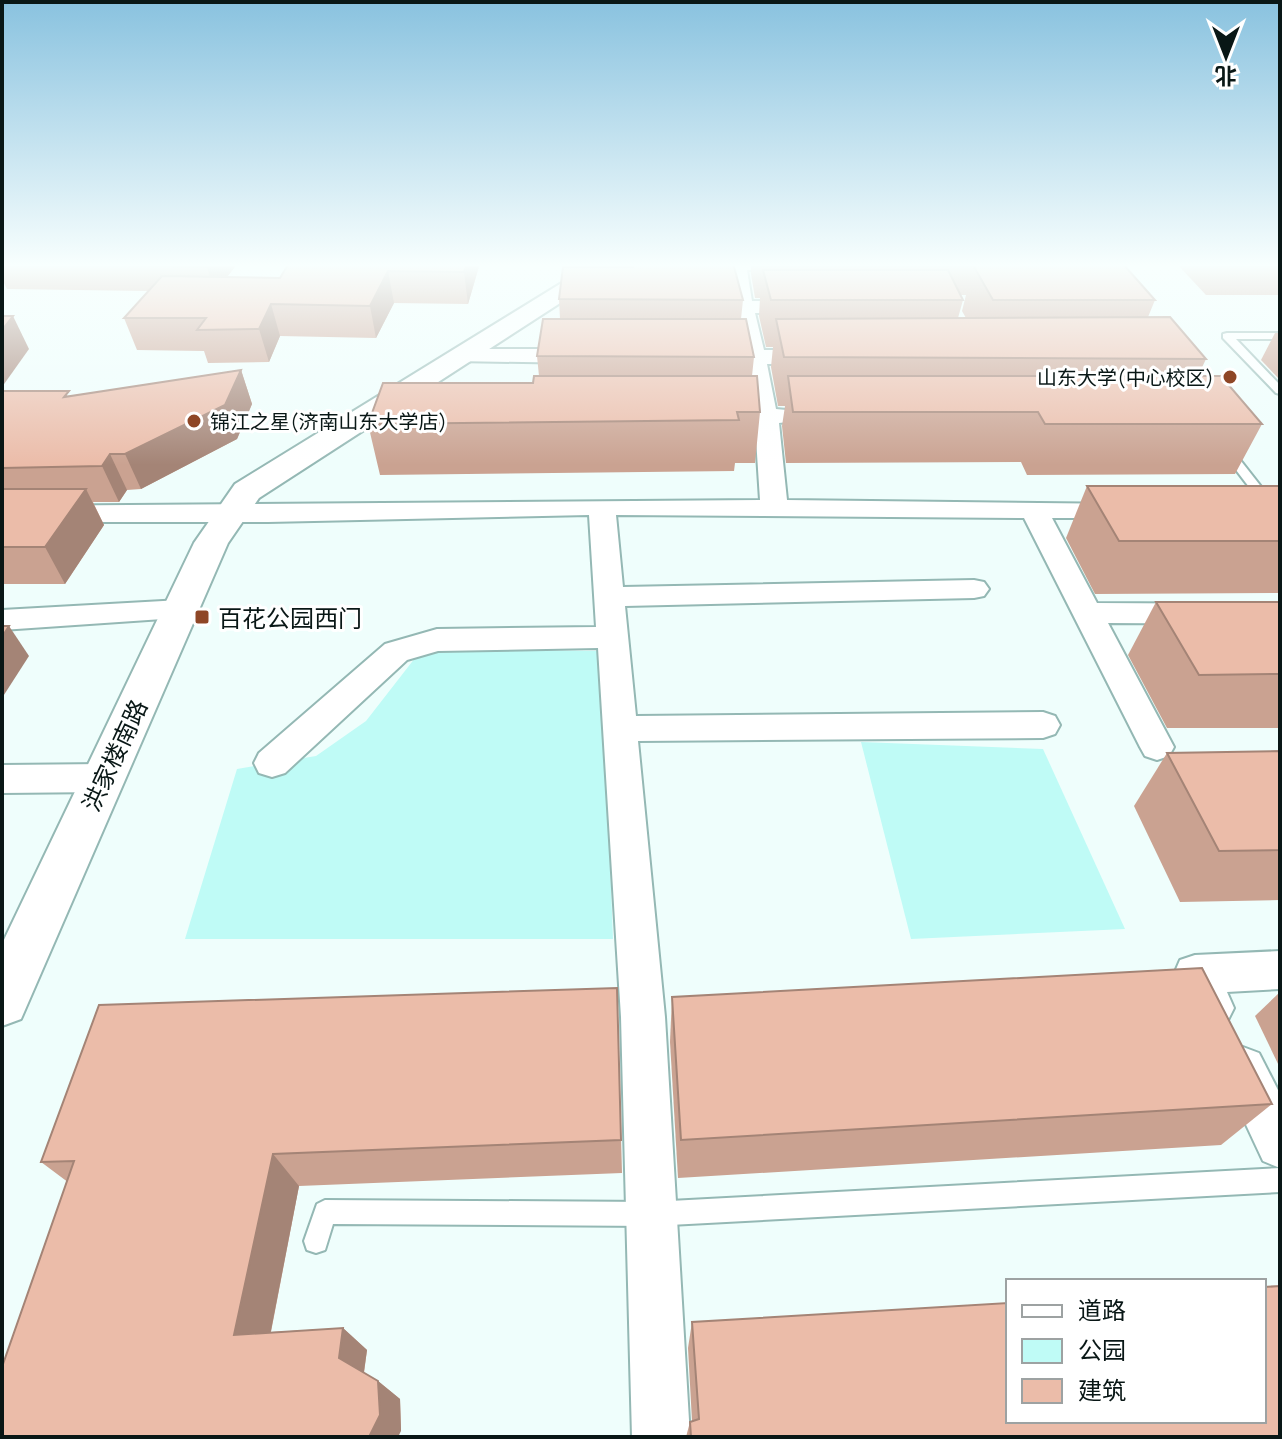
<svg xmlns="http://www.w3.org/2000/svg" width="1282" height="1439" viewBox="0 0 1282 1439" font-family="Manrope,'Noto Sans SC',sans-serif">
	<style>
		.green { fill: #bffbf6 }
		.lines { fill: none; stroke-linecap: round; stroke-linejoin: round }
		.service-casing { stroke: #94b8b4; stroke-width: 4 }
		.minor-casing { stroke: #94b8b4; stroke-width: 4 }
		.tertiary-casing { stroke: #94b8b4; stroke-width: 4 }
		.service { fill: #fff; fill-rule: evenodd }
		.minor { fill: #fff; fill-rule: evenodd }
		.tertiary { fill: #fff; fill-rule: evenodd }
		.wall { fill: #caa291; fill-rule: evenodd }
		.shaded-wall { fill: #a48476 }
		.building { fill: #ebbca9; stroke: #a48476; stroke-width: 2 }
		.poi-dot { fill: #8e4626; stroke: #fff; stroke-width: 3 }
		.labels { text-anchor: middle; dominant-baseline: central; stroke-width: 6; stroke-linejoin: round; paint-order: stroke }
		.far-poi-label { font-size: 20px; fill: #091716; stroke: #fff; text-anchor: end }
		.poi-label { font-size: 24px; fill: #091716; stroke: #fff; text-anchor: start }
		.street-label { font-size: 24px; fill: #091716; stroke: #fff }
	</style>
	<rect width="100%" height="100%" fill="#effefc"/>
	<!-- green -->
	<g class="green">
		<polygon points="422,649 602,651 613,939 185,939 237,769 316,756 366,721"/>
		<polygon points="861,742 1043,749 1125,929 911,939"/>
	</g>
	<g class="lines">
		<!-- service casing -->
		<g class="service-casing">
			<g id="service">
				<polygon points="1227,333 1280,333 1280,339 1236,339 1280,385 1280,394 1276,393 1223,338 1223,334"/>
				<polygon points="1226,445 1230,447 1270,498 1270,504 1262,504 1220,449"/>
				<polygon points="1280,1168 1280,1192 651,1226 333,1224 325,1250 316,1253 307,1250 304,1241 317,1204 325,1200 651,1202"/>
			</g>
		</g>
		<!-- minor casing -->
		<g class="minor-casing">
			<g id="minor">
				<polygon points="729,263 804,263 795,270 747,270 752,301 806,301 816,307 806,313 755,313 764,350 818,350 829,357 818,364 767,364 776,409 797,411 801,416 797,421 779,423 787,500 1131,504 1135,510 1131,516 1121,518 1052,518 1097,603 1280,604 1280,624 1108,623 1174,747 1169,756 1157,760 1145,756 1140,747 1024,518 616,515 623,587 974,580 984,582 989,589 984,596 974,598 625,606 636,716 1043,712 1055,716 1060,725 1055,734 1043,738 638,741 665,1017 690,1437 632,1437 621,1017 598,648 438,651 407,660 285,773 272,777 259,773 254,763 259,753 385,644 437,629 596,627 589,515 268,522 2,522 2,506 760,500 755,423 714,423 702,416 714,409 753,409 745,364 727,362 724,357 727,352 743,350 733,310"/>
				<polygon points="462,349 582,349 593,356 582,363 454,361 451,356 454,351"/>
				<polygon points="181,600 192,603 196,610 192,617 2,630 2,610"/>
				<polygon points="104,764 117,768 122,778 117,788 104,792 2,793 2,765"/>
				<polygon points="1280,951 1280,989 1227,992 1234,1008 1227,1022 1212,1028 1197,1022 1174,974 1180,960 1195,955"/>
				<polygon points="1243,1047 1259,1053 1280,1094 1280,1168 1263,1161 1220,1069 1227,1053"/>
			</g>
		</g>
		<!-- tertiary casing -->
		<g class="tertiary-casing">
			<polygon id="tertiary" points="594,263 622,263 259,498 228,543 21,1019 2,1026 2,944 194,543 235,484"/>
		</g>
		<!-- service -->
		<use href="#service" class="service"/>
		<!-- minor -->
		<use href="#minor" class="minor"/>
		<!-- tertiary -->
		<use href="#tertiary" class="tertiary"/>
	</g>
	<!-- wall -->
	<g class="wall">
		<polygon points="2,263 238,263 227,277 280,278 289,263 480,263 468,304 394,303 376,338 280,336 269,362 208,363 204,351 137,350 124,318 148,291 7,289 2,279"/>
		<path d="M751,263L1123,264L1155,300L1148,317L1206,359L1198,376L1262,424L1235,474L1027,475L1021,462L786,463L782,426L785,406H778L771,367L773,347H766L759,316L760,298H755L751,274ZM960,295H966L962,311L966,318H958L963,300Z"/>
		<polygon points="1176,263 1280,263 1280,295 1206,295"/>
		<polygon points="559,299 743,300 741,319 754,357 752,376 760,412 755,463 735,463 734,471 380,475 368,424 533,383 539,376 537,356 560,319"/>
		<polygon points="1275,333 1280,333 1280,380 1261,360"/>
		<polygon points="241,370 252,404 237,439 141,489 127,490 119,502 93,502 104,525 65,584 2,584 2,391 71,396"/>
		<polygon points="1087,486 1280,486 1280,593 1095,594 1066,538"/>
		<polygon points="1156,602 1280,602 1280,728 1167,728 1128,655"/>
		<polygon points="1280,751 1280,900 1180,902 1134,806 1167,753"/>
		<polygon points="1280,992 1280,1068 1255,1016"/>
		<polygon points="672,997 1272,1104 1221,1145 678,1178 670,1042"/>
		<polygon points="618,1027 622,1173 299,1186 271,1332 343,1328 367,1350 364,1373 378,1381 400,1399 401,1431 41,1162"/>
		<polygon points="692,1322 1280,1437 686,1437 690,1422 692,1421 688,1348"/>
	</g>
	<!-- shaded-wall -->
	<g class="shaded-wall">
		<polygon points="210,263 238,263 215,292 207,267"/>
		<polygon points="467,263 480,263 468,304 464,272"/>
		<polygon points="388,271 394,303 376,338 370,306"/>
		<polygon points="271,304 280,336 269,362 259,329"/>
		<polygon points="13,316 29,349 2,387 2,330"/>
		<polygon points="241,370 252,404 237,439 141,489 125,454"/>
		<polygon points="110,454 127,490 119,502 102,466"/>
		<polygon points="86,489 104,525 65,584 45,547"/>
		<polygon points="9,626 29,656 2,698 2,637"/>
		<polygon points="273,1154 299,1186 266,1356 234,1335"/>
		<polygon points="343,1328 367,1350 363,1378 339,1358"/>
		<polygon points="378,1381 400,1399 401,1431 398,1437 369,1437"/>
	</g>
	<!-- building -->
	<g class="building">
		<polygon points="2,263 210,263 207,267"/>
		<polygon points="289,263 467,263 464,272 388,271 370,306 271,304 259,329 197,330 206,318 124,318 162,276 280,278"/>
		<polygon points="633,263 733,263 743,300 559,299 563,267 633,267"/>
		<polygon points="1216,263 1280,263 1280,266 1218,266"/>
		<polygon points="1123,264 1155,300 993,300 973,265"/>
		<polygon points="763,270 948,270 963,300 771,300"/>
		<polygon points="2,316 13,316 2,330"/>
		<polygon points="1170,317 1206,359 784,357 776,319"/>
		<polygon points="543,319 746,319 754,357 537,356"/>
		<polygon points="241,370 225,405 125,454 110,454 102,466 2,468 2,391 69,391 64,397"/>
		<polygon points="534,376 757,376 760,412 737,412 739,420 368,424 383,383 533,383"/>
		<polygon points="788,376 1221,376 1262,424 1045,424 1038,412 793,412"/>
		<polygon points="1087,486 1280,486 1280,541 1119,541"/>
		<polygon points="2,489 86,489 45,547 2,547"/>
		<polygon points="1156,602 1280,602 1280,674 1199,675"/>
		<polygon points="2,626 9,626 2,637"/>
		<polygon points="1280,751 1280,850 1219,851 1167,753"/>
		<polygon points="1202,968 1272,1104 681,1140 672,997"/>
		<polygon points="617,988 621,1140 273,1154 234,1335 343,1328 339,1358 378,1381 380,1415 369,1437 2,1437 2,1367 74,1161 41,1162 99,1005"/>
		<polygon points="1280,1286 1280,1437 691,1437 690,1422 699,1419 692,1322 1008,1303 1008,1421 1264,1421 1264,1287"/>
	</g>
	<!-- sky -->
	<linearGradient id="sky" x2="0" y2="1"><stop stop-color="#89c2df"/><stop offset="0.57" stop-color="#f8fffe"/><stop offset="1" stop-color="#f8fffe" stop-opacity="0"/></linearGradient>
	<rect width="1282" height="465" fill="url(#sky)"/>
	<!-- markers -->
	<g class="poi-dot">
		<circle cx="1230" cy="377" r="8"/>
		<circle cx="194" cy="421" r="8"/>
		<rect x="194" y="609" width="16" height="16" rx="4"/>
	</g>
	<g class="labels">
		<!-- far-poi labels -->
		<g class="far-poi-label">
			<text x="1214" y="377">山东大学(中心校区)</text>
			<text x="210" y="421" text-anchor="start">锦江之星(济南山东大学店)</text>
		</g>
		<!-- poi labels -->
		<g class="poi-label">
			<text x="218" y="617">百花公园西门</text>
		</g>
		<!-- street labels -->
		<g class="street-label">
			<text transform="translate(114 755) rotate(-65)">洪家楼南路</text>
		</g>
	</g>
	<!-- border -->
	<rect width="1282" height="1439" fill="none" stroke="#091716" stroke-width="8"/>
	<!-- legend -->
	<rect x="1006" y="1279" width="260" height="144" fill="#ffffff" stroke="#9da2a2" stroke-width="2"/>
	<rect x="1022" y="1305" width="40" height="12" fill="#ffffff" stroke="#9da2a2" stroke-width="2"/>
	<text x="1078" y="1319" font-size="24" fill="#091716">道路</text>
	<rect x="1022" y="1339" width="40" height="24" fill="#bffbf6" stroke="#9da2a2" stroke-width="2"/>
	<text x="1078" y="1359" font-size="24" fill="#091716">公园</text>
	<rect x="1022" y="1379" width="40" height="24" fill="#ebbca9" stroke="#9da2a2" stroke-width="2"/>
	<text x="1078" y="1399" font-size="24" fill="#091716">建筑</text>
	<!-- north arrow -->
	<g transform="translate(1226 56) rotate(180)" stroke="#ffffff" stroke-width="6" paint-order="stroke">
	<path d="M0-6L14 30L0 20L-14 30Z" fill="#091716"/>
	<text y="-12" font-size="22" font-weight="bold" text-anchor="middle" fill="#091716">北</text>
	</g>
</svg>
